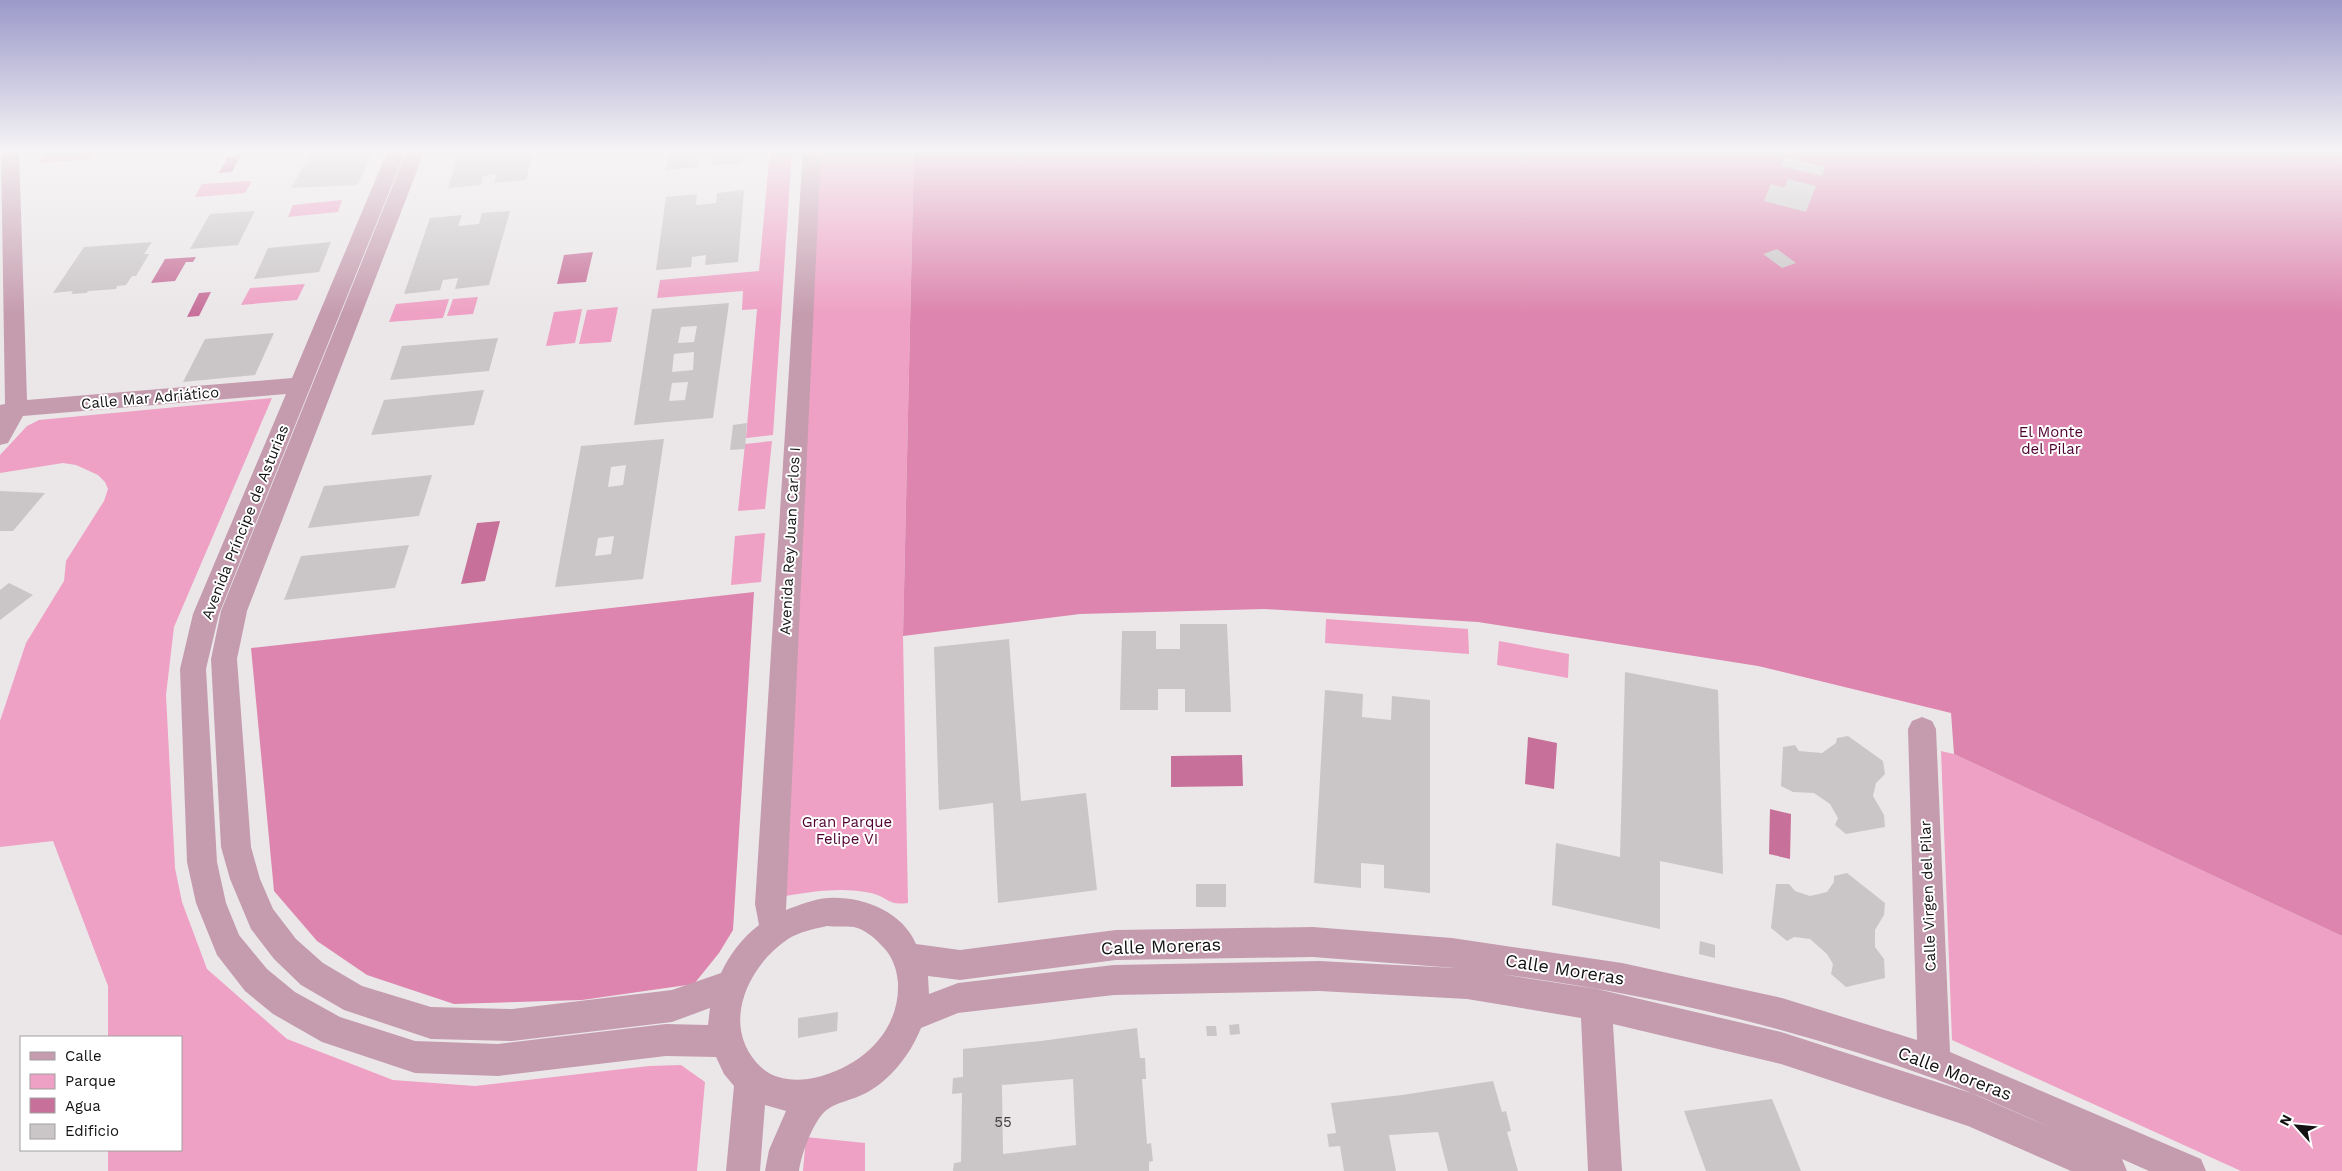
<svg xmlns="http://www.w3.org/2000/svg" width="2342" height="1171" viewBox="0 0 2342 1171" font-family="'Work Sans',sans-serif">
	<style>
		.green { fill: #eea1c4 }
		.forest { fill: #dd85ae }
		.water { fill: #c7719a }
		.building { fill: #cac6c7; fill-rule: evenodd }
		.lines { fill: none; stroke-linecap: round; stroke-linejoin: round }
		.minor { fill: #c59cae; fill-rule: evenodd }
		.labels { text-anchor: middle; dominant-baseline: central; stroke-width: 4; stroke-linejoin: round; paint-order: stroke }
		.street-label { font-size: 15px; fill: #131112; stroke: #fff }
		.park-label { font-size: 15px; fill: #4f0030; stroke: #fff }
		.near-number-label { font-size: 15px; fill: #413e3f }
		.near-street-label { font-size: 18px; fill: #131112; stroke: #fff }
	</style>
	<rect width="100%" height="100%" fill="#ebe7e9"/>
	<!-- green -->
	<g class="green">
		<polygon points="48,150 99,150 93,159 39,163"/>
		<polygon points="770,150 792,150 773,435 746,438 757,309 742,310 743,291 657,298 660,280 759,271"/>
		<path d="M818,150H914L903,636L908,903C888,906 888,897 871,893C844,887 814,891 786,896Z"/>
		<polygon points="252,181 245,193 195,197 202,184"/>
		<polygon points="342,200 338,212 288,217 293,205"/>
		<polygon points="305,284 297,300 241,305 250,288"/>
		<polygon points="478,297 473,314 447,316 453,299"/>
		<polygon points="449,299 443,318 389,322 396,304"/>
		<polygon points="618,307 611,342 579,344 587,310"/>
		<polygon points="582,309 575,343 546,346 554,312"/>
		<polygon points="272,398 174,627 166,695 175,868 182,902 207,969 287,1039 393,1080 475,1086 649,1066 681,1065 705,1082 697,1171 108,1171 108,1150 181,1150 181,1037 108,1037 108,986 53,841 0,847 0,721 26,643 64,581 66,561 104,501 108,489 105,482 98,475 76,465 63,463 0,473 0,455 27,426 39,420"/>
		<polygon points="772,441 765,509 738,511 745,444"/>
		<polygon points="765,533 761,582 731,585 735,536"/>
		<polygon points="1326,619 1468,629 1469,654 1325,643"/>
		<polygon points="1499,641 1569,654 1568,678 1497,665"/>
		<polygon points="1941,751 1954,754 2342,936 2342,1171 2241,1171 1952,1040"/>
		<polygon points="806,1137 865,1143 865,1171 803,1171"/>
	</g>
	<!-- forest -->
	<g class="forest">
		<polygon points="914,150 2342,150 2342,936 1954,754 1951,713 1758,666 1478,622 1264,609 1080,614 903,636"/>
		<polygon points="754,592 733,930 719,953 694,984 582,1000 454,1004 367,975 317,941 274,891 251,648"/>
	</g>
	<!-- water -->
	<g class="water">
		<polygon points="241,155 232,172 219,173 228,156"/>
		<polygon points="593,252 586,282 557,284 564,255"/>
		<polygon points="196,257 193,262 186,262 175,281 151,283 165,259"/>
		<polygon points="211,292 199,316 187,317 199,293"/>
		<polygon points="500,521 485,581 461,584 477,523"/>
		<polygon points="1528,737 1557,743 1554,789 1525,784"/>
		<polygon points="1242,755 1243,786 1171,787 1171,756"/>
		<polygon points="1770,809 1791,814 1790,859 1769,854"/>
	</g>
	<!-- building -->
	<g class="building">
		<polygon points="361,150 375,150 357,185 291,188 311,153"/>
		<polygon points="460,150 534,150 526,180 494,183 497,174 483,176 481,185 448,188"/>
		<polygon points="669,150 743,150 742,163 711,165 712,157 699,158 698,167 666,170"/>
		<polygon points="1785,157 1825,167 1822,176 1781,166"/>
		<polygon points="1788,179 1816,186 1806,212 1764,201 1771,184 1782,187 1785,186"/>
		<polygon points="744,190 738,262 705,265 706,255 692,257 691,267 656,270 666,197 697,194 696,205 716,203 717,193"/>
		<polygon points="255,211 238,245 190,249 210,214"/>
		<polygon points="510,211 489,285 455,289 458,278 443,280 440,290 404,294 430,218 462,215 458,226 479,224 482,213"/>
		<polygon points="152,242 144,254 149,254 136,276 132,276 126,285 117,286 116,289 89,291 86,293 71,294 73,291 53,293 84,247"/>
		<polygon points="331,242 319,272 254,279 268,248"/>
		<polygon points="1777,249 1796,263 1782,268 1763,254"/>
		<path d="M729,303L713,418L634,425L652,309ZM697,326L694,342L678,343L681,327ZM694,352L693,370L672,372L674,354ZM688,382L685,400L669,401L672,383Z"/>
		<polygon points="274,333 255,375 183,382 205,339"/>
		<polygon points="498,338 489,371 390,380 402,346"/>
		<polygon points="484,390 474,425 371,435 384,400"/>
		<polygon points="747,423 745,449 730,450 733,425"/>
		<path d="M664,439L643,579L555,587L581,446ZM626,465L623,485L608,487L611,467ZM614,536L611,554L595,556L598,538Z"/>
		<polygon points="432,475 419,516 308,528 324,486"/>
		<polygon points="0,491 45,493 13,531 0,531"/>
		<polygon points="409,545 395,588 284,600 301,556"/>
		<polygon points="9,583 33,595 0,620 0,590"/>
		<polygon points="1180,624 1227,624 1231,712 1185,712 1185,689 1158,689 1158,710 1120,710 1122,631 1156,631 1156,649 1180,649"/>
		<polygon points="1009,639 1021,801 1086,793 1097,890 998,903 993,803 939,810 934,647"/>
		<polygon points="1625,672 1718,690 1723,874 1660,861 1660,929 1552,905 1556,843 1620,857"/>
		<polygon points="1325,690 1363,694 1362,717 1391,720 1392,696 1430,700 1430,893 1384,888 1384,865 1361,863 1361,888 1314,883"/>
		<polygon points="1848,736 1883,761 1885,774 1876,783 1873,796 1884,815 1885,827 1846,834 1835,825 1838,818 1830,804 1814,793 1793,792 1781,786 1783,747 1795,745 1799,751 1822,753 1836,743 1837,738"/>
		<polygon points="1847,873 1885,903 1884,915 1875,930 1875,947 1884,959 1885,978 1846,987 1831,974 1833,964 1827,954 1810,939 1794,937 1787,941 1771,928 1776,884 1789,884 1795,891 1810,896 1827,892 1834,882 1834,876"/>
		<rect x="1196" y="884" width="30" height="23"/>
		<polygon points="1700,941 1715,945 1715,958 1699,954"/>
		<polygon points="838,1012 837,1031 798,1038 798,1018"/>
		<polygon points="1239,1024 1240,1034 1230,1035 1229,1025"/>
		<polygon points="1206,1026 1216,1026 1217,1036 1207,1036"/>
		<path d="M1137,1028L1140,1058H1145L1146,1079H1142L1147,1144L1151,1143L1153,1161L1149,1162V1171H953L954,1163L961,1162L962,1093L952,1094L953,1078L963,1077V1049L1041,1041ZM1073,1079L1076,1145L1003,1154L1002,1085Z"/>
		<polygon points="1493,1081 1502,1112 1506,1111 1511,1131 1507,1132 1518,1171 1448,1171 1438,1132 1389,1135 1396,1171 1344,1171 1340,1146 1329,1147 1327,1134 1336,1133 1331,1103 1402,1095"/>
		<polygon points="1772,1099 1801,1171 1706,1171 1684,1111"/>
	</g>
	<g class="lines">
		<!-- minor -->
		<path class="minor" d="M1,150H19L27,400L292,378L388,150H406L219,614L206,669L217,862L226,903L239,935L267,969L295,992L340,1017L415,1041L498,1044L666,1024L708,1025L710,1008L672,1022L512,1041L431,1039L344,1010L301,985L274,959L251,929L230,879L221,847L211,659L221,611L407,150H425L247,611L237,659L251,847L260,879L273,909L296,939L323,963L362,986L431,1007L512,1009L672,990L721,973C730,954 742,938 759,925L755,904L803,150H821L786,910C799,905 814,899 828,898C862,896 902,911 916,944L960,950L1116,930L1313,927L1452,938L1622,963L1782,998L1917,1040L1908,729L1912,721L1922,717L1932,721L1936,729L1950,1052L2201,1159L2206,1171H2149L2122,1159L2127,1171H2071L1968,1126L1781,1064L1613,1024L1622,1171H1588L1581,1018L1467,999L1319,991L1114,995L958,1013L921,1028C910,1055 890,1081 864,1094C852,1100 838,1102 828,1109C814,1118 801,1155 799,1171H765L769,1150L786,1111L765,1105L760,1171H726L734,1086L724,1074L716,1057L666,1056L498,1076L415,1073L322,1042L273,1014L245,991L217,955L196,903L187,862L180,669L193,614L286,394L23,416L8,443L0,445V405L5,404ZM827,926C836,927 845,926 854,927C865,929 877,940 884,948C893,958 897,970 898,983C900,1035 856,1071 808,1079C792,1081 774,1079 762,1068C719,1029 746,967 788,939C799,932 814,929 827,926ZM1313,957L1455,968L1319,961L1114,965L958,983L929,994L928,976L960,980L1116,960ZM1500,974C1648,993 1795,1028 1935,1079C1980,1095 2024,1116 2068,1135L1971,1093L1781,1032L1597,989Z"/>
	</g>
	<!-- sky -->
	<linearGradient id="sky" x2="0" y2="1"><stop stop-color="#9b99c9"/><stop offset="0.48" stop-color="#f6f4f5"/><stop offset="1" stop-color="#f6f4f5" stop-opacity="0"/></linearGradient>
	<rect width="2342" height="314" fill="url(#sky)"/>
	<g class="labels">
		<!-- street labels -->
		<g class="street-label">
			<text transform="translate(150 398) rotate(-5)">Calle Mar Adriático</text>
			<text transform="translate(245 522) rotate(-68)">Avenida Príncipe de Asturias</text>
			<text transform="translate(790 541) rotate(-87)">Avenida Rey Juan Carlos I</text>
			<text transform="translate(1928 896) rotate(-92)">Calle Virgen del Pilar</text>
		</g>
		<!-- park labels -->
		<g class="park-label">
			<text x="2051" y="432">El Monte<tspan x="2051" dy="17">del Pilar</tspan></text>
			<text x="847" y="822">Gran Parque<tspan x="847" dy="17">Felipe VI</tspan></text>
		</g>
		<!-- near-number labels -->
		<g class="near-number-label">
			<text x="1003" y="1122">55</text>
		</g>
		<!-- near-street labels -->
		<g class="near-street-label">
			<text transform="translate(1161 946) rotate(-2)">Calle Moreras</text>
			<text transform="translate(1565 969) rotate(9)">Calle Moreras</text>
			<text transform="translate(1955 1073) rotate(21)">Calle Moreras</text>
		</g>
	</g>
	<!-- legend -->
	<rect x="20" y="1036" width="162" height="115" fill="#ffffff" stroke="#a1a0a0"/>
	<rect x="30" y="1052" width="25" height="8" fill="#c59cae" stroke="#a1a0a0"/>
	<text x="65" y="1061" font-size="15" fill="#131112">Calle</text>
	<rect x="30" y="1074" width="25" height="15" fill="#eea1c4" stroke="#a1a0a0"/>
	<text x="65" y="1086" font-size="15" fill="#131112">Parque</text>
	<rect x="30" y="1098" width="25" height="15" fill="#c7719a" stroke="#a1a0a0"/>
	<text x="65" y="1111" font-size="15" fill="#131112">Agua</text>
	<rect x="30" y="1124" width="25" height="15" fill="#cac6c7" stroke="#a1a0a0"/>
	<text x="65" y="1136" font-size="15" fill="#131112">Edificio</text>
	<!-- north arrow -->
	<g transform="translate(2297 1126) rotate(297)" stroke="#ffffff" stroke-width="4" paint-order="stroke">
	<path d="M0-4L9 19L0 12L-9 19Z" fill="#131112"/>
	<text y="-8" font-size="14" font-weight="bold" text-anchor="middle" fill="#131112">N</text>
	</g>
</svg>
